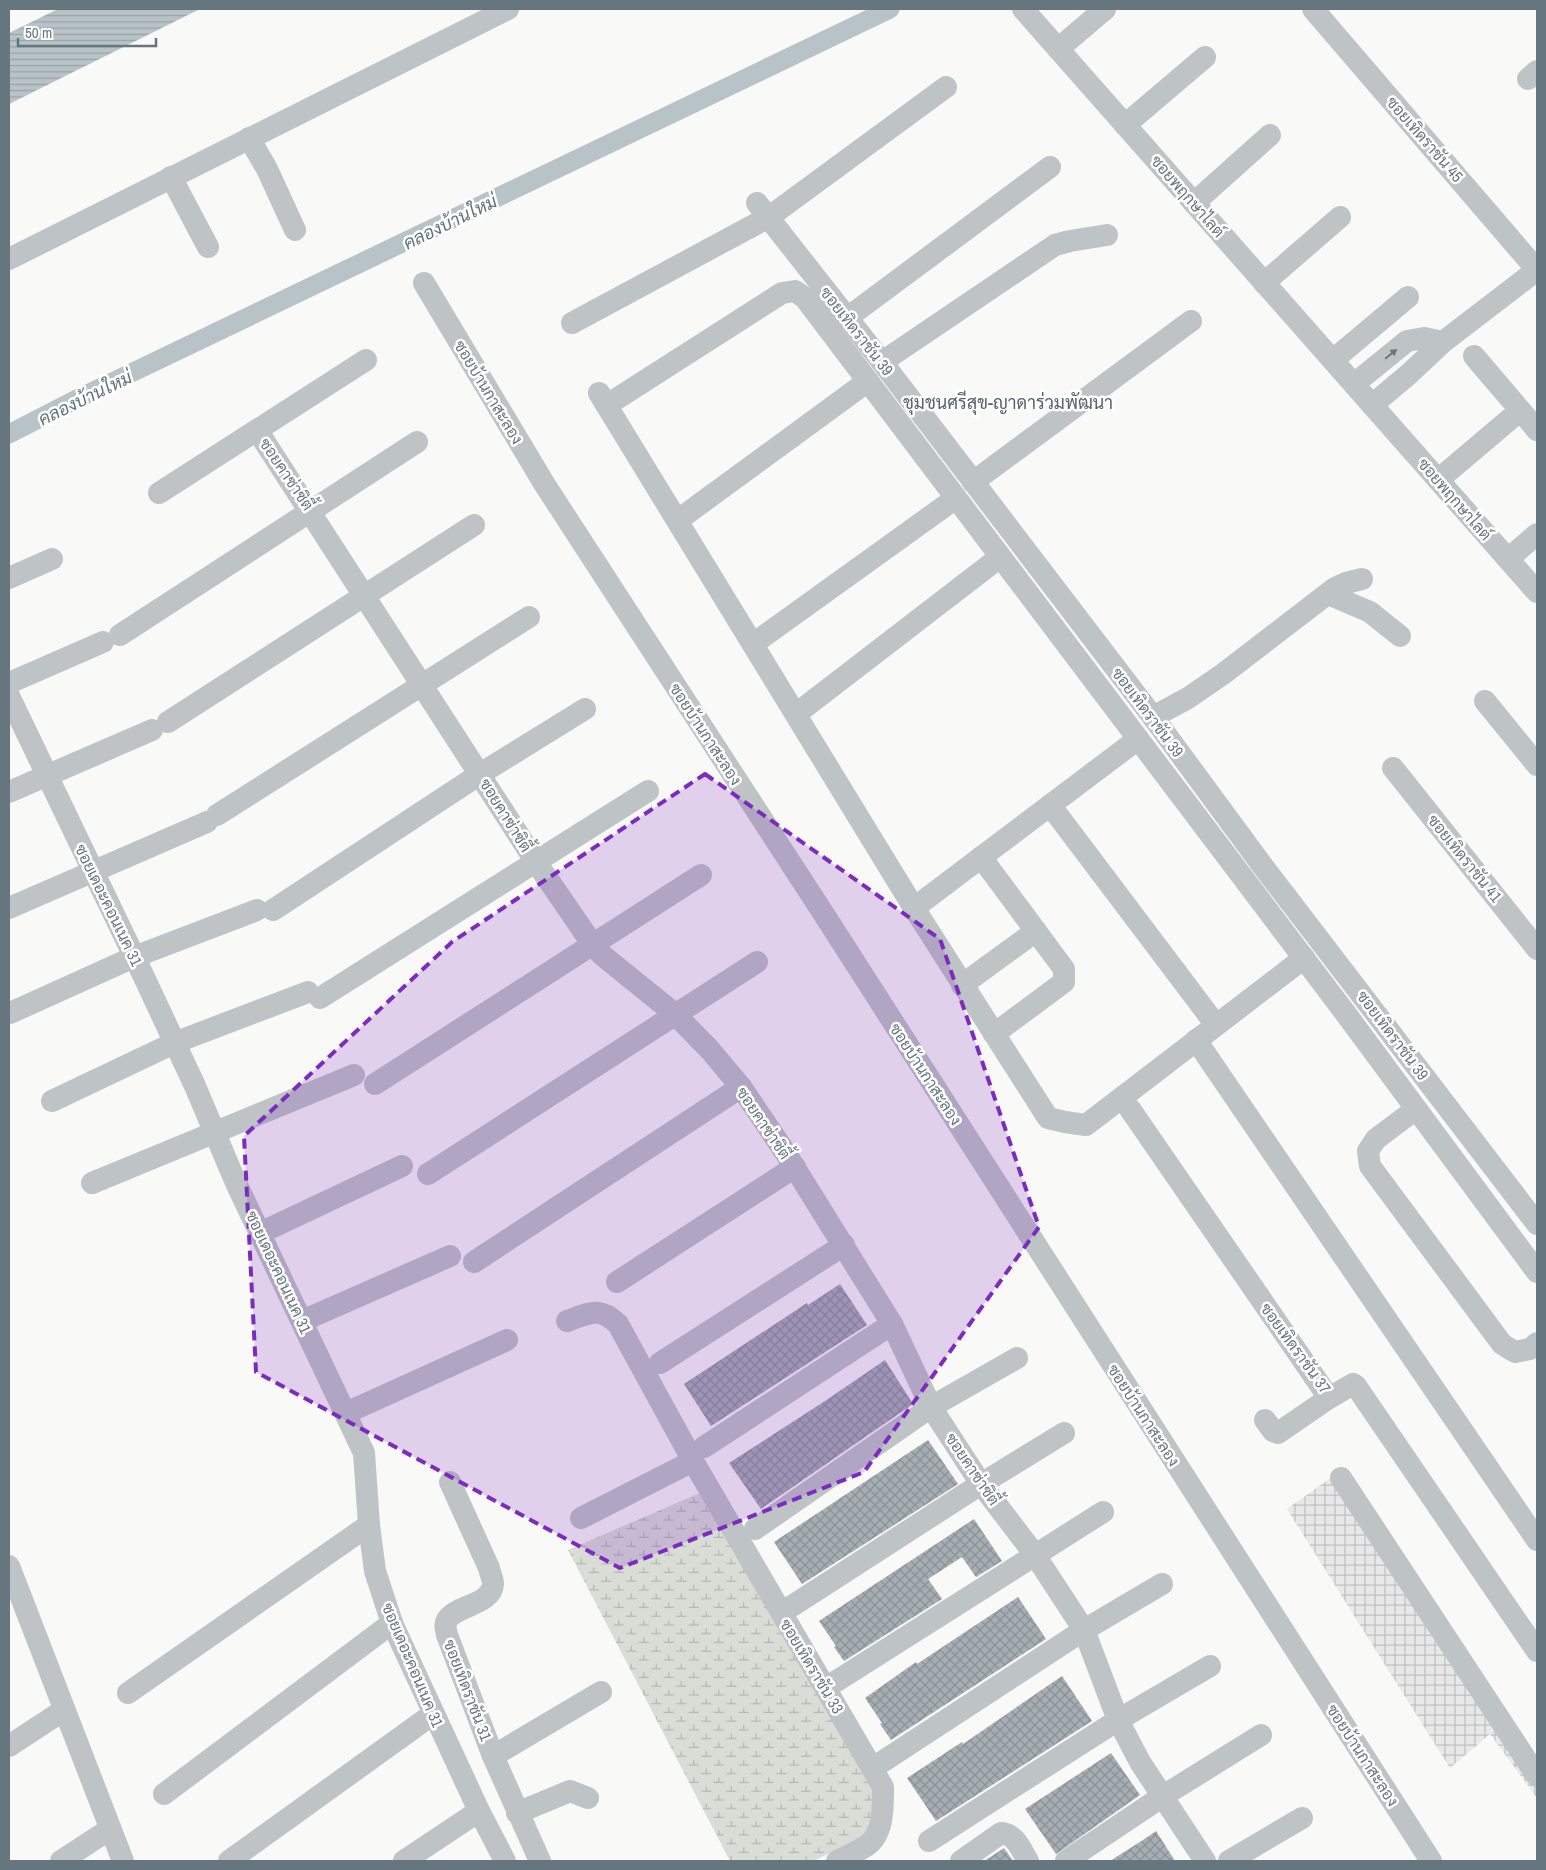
<svg xmlns="http://www.w3.org/2000/svg" width="1546" height="1870" viewBox="0 0 1546 1870" font-family="'Archivo Narrow',Sarabun,sans-serif">
	<style>
		.industrial { fill: url(#industrial-grid) }
		.wetland { fill: url(#wetland-marsh) }
		.water { fill: url(#water-rules) }
		.lines { fill: none; stroke-linecap: round; stroke-linejoin: round }
		.canal { stroke: #b7c3c7; stroke-width: 19 }
		.building { fill: url(#building-cross-hatch) }
		.minor { stroke: #bec3c6; stroke-width: 22 }
		.oneway { fill: #66767f }
		.marked { fill: #7b2cbf; fill-opacity: 0.2; stroke: #7b2cbf; stroke-width: 4; stroke-dasharray: 10 6; stroke-linejoin: round }
		.labels { text-anchor: middle; dominant-baseline: central; stroke-width: 5; stroke-linejoin: round; paint-order: stroke }
		.street-label { font-size: 16px; fill: #66767f; stroke: #fff }
		.water-label { font-size: 18px; font-style: italic; fill: #617479; stroke: #fff }
		.neighbourhood-label { font-size: 18px; fill: #58646b; stroke: #fff }
	</style>
	<defs>
		<pattern id="industrial-grid" width="8" height="8" patternUnits="userSpaceOnUse" patternTransform="scale(1.25)"><rect width="8" height="8" fill="#e7e8e7"/><path d="M0 4h8M4 0v8" fill="none" stroke="#bfc1c0"/></pattern>
		<pattern id="wetland-marsh" width="20" height="14" patternUnits="userSpaceOnUse" patternTransform="scale(1.25)"><rect width="20" height="14" fill="#d9ddd6"/><path d="M1 5h8M5 5V1M11 12h8M15 12V8" fill="none" stroke="#b4b8b3"/></pattern>
		<pattern id="water-rules" width="6" height="5" patternUnits="userSpaceOnUse" patternTransform="scale(1.25)"><rect width="6" height="5" fill="#b7c3c7"/><path d="M0 2.5h6" fill="none" stroke="#99a3a7"/></pattern>
		<pattern id="building-cross-hatch" width="8" height="8" patternUnits="userSpaceOnUse" patternTransform="scale(1.25)"><rect width="8" height="8" fill="#a6aeb3"/><path d="M0 0l8 8M0 8l8-8" fill="none" stroke="#8b9297"/></pattern>
	</defs>
	<rect width="100%" height="100%" fill="#f9f9f7"/>
	<!-- industrial -->
	<polygon class="industrial" points="1346,1467 1537,1761 1537,1798 1490,1734 1450,1768 1287,1509"/>
	<!-- wetland -->
	<polygon class="wetland" points="702,1492 874,1789 873,1812 865,1835 814,1861 730,1861 568,1550"/>
	<!-- water -->
	<polygon class="water" points="58,9 200,9 9,104 9,33"/>
	<g class="lines">
		<!-- canal -->
		<polyline class="canal" points="9,434 79,398 890,9"/>
	</g>
	<!-- building -->
	<g class="building">
		<polygon points="840,1284 867,1325 711,1426 684,1384 807,1303 808,1305"/>
		<polygon points="885,1360 913,1404 761,1509 729,1463 825,1401"/>
		<polygon points="928,1440 958,1484 802,1584 774,1542"/>
		<polygon points="974,1519 1002,1561 976,1577 962,1557 928,1579 942,1599 844,1661 834,1647 836,1646 819,1621"/>
		<polygon points="1018,1597 1046,1639 891,1740 880,1724 882,1723 865,1698 916,1662 917,1664"/>
		<polygon points="1062,1676 1092,1721 936,1821 907,1778 962,1742 963,1744"/>
		<polygon points="1111,1753 1140,1795 1056,1854 1025,1809"/>
		<polygon points="1156,1831 1175,1861 1110,1861 1143,1840"/>
		<polygon points="1004,1848 1013,1861 984,1861 995,1854"/>
	</g>
	<g class="lines">
		<!-- minor -->
		<g class="minor">
			<polyline points="1023,9 1537,592"/>
			<polyline points="1313,9 1537,270"/>
			<polyline points="1058,49 1105,9"/>
			<polyline points="1528,79 1537,71"/>
			<polyline points="1125,125 1205,57"/>
			<polyline points="249,138 267,169 295,230"/>
			<polyline points="171,177 208,247"/>
			<polyline points="757,203 882,362 1153,717 1262,865 1537,1224"/>
			<polyline points="1194,203 1270,135"/>
			<polyline points="9,259 508,9"/>
			<polyline points="424,283 545,485 827,919 1431,1861"/>
			<polyline points="1264,283 1340,217"/>
			<polyline points="847,318 1050,167"/>
			<polyline points="572,323 769,217 946,87"/>
			<polyline points="1474,356 1537,430"/>
			<polyline points="1333,360 1408,297"/>
			<polyline points="882,362 1055,245 1070,241 1107,235"/>
			<polyline points="1354,384 1407,341 1424,338 1443,342"/>
			<polyline points="599,393 914,908 1048,1118 1065,1122 1086,1125 1304,958"/>
			<polyline points="607,405 782,293 795,291 805,298 1349,1018 1537,1272"/>
			<polyline points="1372,405 1409,374 1443,342 1537,270"/>
			<polyline points="257,430 536,862 593,945 602,955 675,1014 710,1050 741,1087 785,1152 892,1324 931,1407 981,1484 1035,1555 1084,1630 1118,1720 1140,1762 1205,1861"/>
			<polyline points="1438,480 1510,419"/>
			<polyline points="973,482 1191,321"/>
			<polyline points="159,493 366,360"/>
			<polyline points="678,520 868,381"/>
			<polyline points="1508,559 1537,534"/>
			<polyline points="9,578 52,559"/>
			<polyline points="1328,594 1370,612 1400,636"/>
			<polyline points="120,635 417,442"/>
			<polyline points="753,644 956,498"/>
			<polyline points="9,683 103,642"/>
			<polyline points="9,696 144,977 195,1086 236,1183 364,1453 369,1525 375,1571 392,1623 479,1811 505,1861"/>
			<polyline points="1485,701 1537,765"/>
			<polyline points="796,714 1000,557"/>
			<polyline points="1153,717 1188,698 1223,674 1335,588 1346,583 1362,579"/>
			<polyline points="168,722 474,525"/>
			<polyline points="1393,768 1537,949"/>
			<polyline points="9,792 152,730"/>
			<polyline points="1050,805 1216,1025"/>
			<polyline points="217,815 529,617"/>
			<polyline points="981,857 1064,969 1064,982 994,1034"/>
			<polyline points="9,908 207,822"/>
			<polyline points="914,908 1138,739"/>
			<polyline points="273,910 480,774 585,709"/>
			<polyline points="962,985 1036,931"/>
			<polyline points="320,998 648,791"/>
			<polyline points="10,1013 134,957 257,910"/>
			<polyline points="1196,1040 1537,1540"/>
			<polyline points="375,1084 701,875"/>
			<polyline points="52,1101 174,1043 308,992"/>
			<polyline points="1130,1109 1329,1398 1353,1384 1356,1386 1537,1651"/>
			<polyline points="1416,1109 1376,1139 1368,1151 1370,1166 1502,1344 1515,1352 1530,1349 1537,1343"/>
			<polyline points="428,1174 757,962"/>
			<polyline points="92,1183 354,1075"/>
			<polyline points="260,1233 402,1166"/>
			<polyline points="474,1262 741,1087"/>
			<polyline points="617,1282 795,1167"/>
			<polyline points="302,1321 450,1256"/>
			<path d="M567,1321C590,1313 599,1306 618,1324L693,1461L883,1787C883,1806 884,1835 866,1846C857,1852 847,1856 837,1861"/>
			<polyline points="660,1363 844,1245"/>
			<polyline points="346,1413 507,1340"/>
			<polyline points="1265,1420 1273,1431 1278,1433 1329,1398"/>
			<polyline points="704,1447 892,1324"/>
			<polyline points="1341,1478 1537,1776"/>
			<path d="M450,1482L489,1568C490,1573 493,1579 493,1584C492,1605 456,1605 447,1620C444,1625 446,1630 447,1635L493,1756L540,1861"/>
			<polyline points="581,1518 693,1461"/>
			<polyline points="755,1529 931,1407 1017,1358"/>
			<polyline points="9,1566 123,1861"/>
			<polyline points="792,1606 981,1484 1064,1433"/>
			<polyline points="835,1682 1103,1512"/>
			<polyline points="128,1693 369,1525"/>
			<polyline points="9,1746 64,1710"/>
			<polyline points="493,1756 601,1692"/>
			<polyline points="882,1762 1084,1630 1162,1584"/>
			<polyline points="164,1794 392,1623"/>
			<polyline points="517,1813 570,1791 588,1798"/>
			<polyline points="929,1841 1118,1720 1210,1666"/>
			<polyline points="61,1861 110,1829"/>
			<polyline points="229,1861 433,1714"/>
			<polyline points="404,1861 479,1811"/>
			<path d="M961,1861L1001,1833C1016,1834 1021,1850 1028,1861"/>
			<polyline points="1066,1861 1163,1796 1261,1735"/>
			<polyline points="1229,1861 1302,1818"/>
		</g>
	</g>
	<!-- one-way arrows -->
	<defs><path id="oneway-solid" d="M-6-.8H1V-3.2L6.5 0L1 3.2V.8H-6Z" transform="scale(1.25)"/></defs>
	<use class="oneway" href="#oneway-solid" transform="translate(1391 354) rotate(-39)"/>
	<!-- marked area -->
	<path class="marked" d="M705,774L940,939L1039,1227L864,1472L620,1568L256,1372L244,1136L452,942Z"/>
	<g class="labels">
		<!-- street labels -->
		<g class="street-label">
			<text transform="translate(1425 139) rotate(49)">ซอยเทิดราชัน 45</text>
			<text transform="translate(1188 196) rotate(49)">ซอยพฤกษาไลต์</text>
			<text transform="translate(857 331) rotate(52)">ซอยเทิดราชัน 39</text>
			<text transform="translate(489 392) rotate(59)">ซอยบ้านกาสะลอง</text>
			<text transform="translate(287 474) rotate(56)">ซอยคาซ่าซิตี้</text>
			<text transform="translate(1455 499) rotate(49)">ซอยพฤกษาไลต์</text>
			<text transform="translate(1148 712) rotate(53)">ซอยเทิดราชัน 39</text>
			<text transform="translate(706 734) rotate(57)">ซอยบ้านกาสะลอง</text>
			<text transform="translate(506 815) rotate(58)">ซอยคาซ่าซิตี้</text>
			<text transform="translate(1465 858) rotate(51)">ซอยเทิดราชัน 41</text>
			<text transform="translate(109 905) rotate(64)">ซอยเดอะคอนเนค 31</text>
			<text transform="translate(1393 1035) rotate(53)">ซอยเทิดราชัน 39</text>
			<text transform="translate(926 1074) rotate(57)">ซอยบ้านกาสะลอง</text>
			<text transform="translate(764 1123) rotate(56)">ซอยคาซ่าซิตี้</text>
			<text transform="translate(279 1272) rotate(65)">ซอยเดอะคอนเนค 31</text>
			<text transform="translate(1296 1348) rotate(54)">ซอยเทิดราชัน 37</text>
			<text transform="translate(1144 1415) rotate(57)">ซอยบ้านกาสะลอง</text>
			<text transform="translate(973 1469) rotate(56)">ซอยคาซ่าซิตี้</text>
			<text transform="translate(413 1665) rotate(67)">ซอยเดอะคอนเนค 31</text>
			<text transform="translate(812 1666) rotate(59)">ซอยเทิดราชัน 33</text>
			<text transform="translate(468 1690) rotate(69)">ซอยเทิดราชัน 31</text>
			<text transform="translate(1363 1755) rotate(57)">ซอยบ้านกาสะลอง</text>
		</g>
		<!-- water labels -->
		<g class="water-label">
			<text transform="translate(450 222) rotate(-26)">คลองบ้านใหม่</text>
			<text transform="translate(85 398) rotate(-26)">คลองบ้านใหม่</text>
		</g>
		<!-- neighbourhood labels -->
		<g class="neighbourhood-label">
			<text x="1008" y="402">ชุมชนศรีสุข-ญาดาร่วมพัฒนา</text>
		</g>
	</g>
	<!-- border -->
	<rect width="1546" height="1870" fill="none" stroke="#66767f" stroke-width="20"/>
	<!-- scale -->
	<path d="M18 38v8h138v-8" fill="none" stroke="#66767f" stroke-width="2.5"/>
	<text x="25" y="38" font-size="15" fill="#66767f" stroke="#ffffff" stroke-width="4" paint-order="stroke">50 m</text>
</svg>
